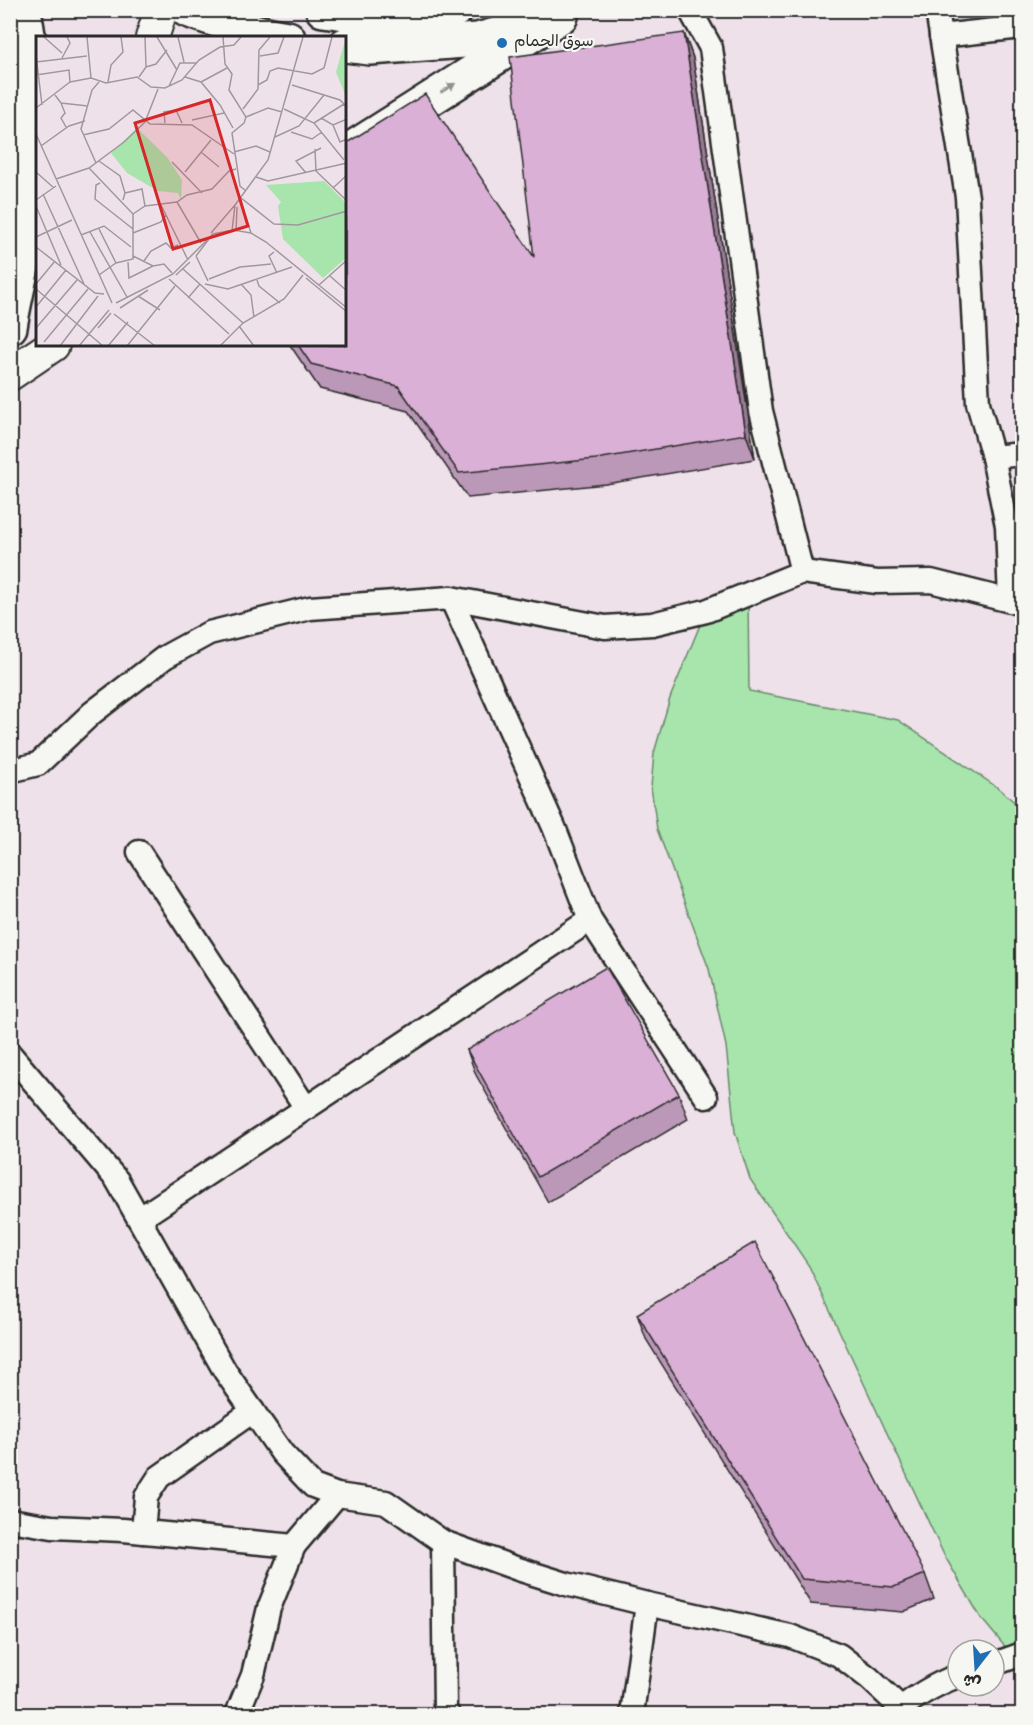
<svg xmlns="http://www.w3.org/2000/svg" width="1033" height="1725" viewBox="0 0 1033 1725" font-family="'Gochi Hand','Playpen Sans Arabic',sans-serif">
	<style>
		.green { fill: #a7e5ac; stroke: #69886c; stroke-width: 1.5 }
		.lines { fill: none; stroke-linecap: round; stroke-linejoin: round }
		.street-casing { stroke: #2b2b2b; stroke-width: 27 }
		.secondary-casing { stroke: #2b2b2b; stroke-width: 36 }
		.primary-casing { stroke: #2b2b2b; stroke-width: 38 }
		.street { stroke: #f6f6f2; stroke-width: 22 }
		.secondary { stroke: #f6f6f2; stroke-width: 32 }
		.primary { stroke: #f6f6f2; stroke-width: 33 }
		.wall { fill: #bb97b8; stroke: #2b2b2b; stroke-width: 1.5 }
		.shaded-wall { fill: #997b96; stroke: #2b2b2b; stroke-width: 1.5 }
		.building { fill: #dab0d6; stroke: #2b2b2b; stroke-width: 1.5 }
		.oneway { fill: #90908e }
		.poi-dot { fill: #1f6fb2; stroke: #f6f6f2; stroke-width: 2 }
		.labels { text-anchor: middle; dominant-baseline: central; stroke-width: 4.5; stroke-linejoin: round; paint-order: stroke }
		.poi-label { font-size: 16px; fill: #2b2b2b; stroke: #f6f6f2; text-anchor: start }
		.inset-road { fill: none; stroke: #a0989e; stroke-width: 1.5 }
		.view { fill: #d62828; fill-opacity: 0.15; stroke: #d62828; stroke-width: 3 }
		.inset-edge { fill: none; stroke: #2b2b2b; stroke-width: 3 }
	</style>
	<rect width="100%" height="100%" fill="#eee1ea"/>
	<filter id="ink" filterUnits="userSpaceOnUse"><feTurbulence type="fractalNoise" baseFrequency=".0167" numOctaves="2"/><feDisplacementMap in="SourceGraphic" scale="12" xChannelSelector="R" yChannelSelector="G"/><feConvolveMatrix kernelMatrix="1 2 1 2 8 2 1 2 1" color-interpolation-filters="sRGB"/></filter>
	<g filter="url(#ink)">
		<!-- green -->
		<polygon class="green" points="748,593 749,691 898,720 1001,790 1022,809 1022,1658 1016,1660 981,1618 944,1555 809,1266 750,1179 735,1132 726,1046 709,969 657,829 651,787 654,753 670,698 702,620"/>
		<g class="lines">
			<!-- street casing -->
			<g class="street-casing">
				<g id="street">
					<polyline points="690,10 711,48 761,411 802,572"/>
					<polyline points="937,10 967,197 978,403 993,457 1007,526 1010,600"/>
					<polyline points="941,36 1022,27"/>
					<polyline points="993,457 1022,454"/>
					<polyline points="451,598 554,827 590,920 706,1097"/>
					<polyline points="10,771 38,764 92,713 165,657 209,633 310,608 451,598 605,627 652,624 706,611 802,572 877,582 931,581 1022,604"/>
					<polyline points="139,852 306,1108"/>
					<polyline points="10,1054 117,1180 225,1371 282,1453 313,1486 337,1495 386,1502 443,1542 518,1569 566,1584 647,1604 790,1636 839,1655 869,1678 901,1708 903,1714"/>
					<polyline points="139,1219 590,920"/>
					<polyline points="10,1520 52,1527 123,1530 294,1546"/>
					<polyline points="143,1532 146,1497 159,1477 253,1411"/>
					<polyline points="443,1542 445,1710 448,1714"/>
					<polyline points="994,1664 1022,1654"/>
					<polyline points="237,1714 253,1675 269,1608 294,1546 337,1495"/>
					<polyline points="632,1714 647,1604"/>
					<path d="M896,1714C909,1699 938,1683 958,1676"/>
				</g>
			</g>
			<!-- secondary casing -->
			<g class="secondary-casing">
				<g id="secondary">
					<polyline points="152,38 161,10"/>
					<polyline points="10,374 53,345"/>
				</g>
			</g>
			<!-- primary casing -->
			<g class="primary-casing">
				<g id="primary">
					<path d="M187,10C220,22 254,33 288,38"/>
					<polyline points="323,10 373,17 455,10"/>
					<polyline points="345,45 370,48 478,40 524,27"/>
					<polyline points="345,153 561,16"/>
					<path d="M10,327C14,301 21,276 25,250C36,170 39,90 24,10"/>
				</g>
			</g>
			<!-- street -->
			<use href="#street" class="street"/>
			<!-- secondary -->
			<use href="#secondary" class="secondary"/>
			<!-- primary -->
			<use href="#primary" class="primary"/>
		</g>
		<!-- wall -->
		<g class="wall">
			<polygon points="684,33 693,58 755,459 606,484 468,498 408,411 320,389 290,345 345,345 534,257"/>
			<polygon points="467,1050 679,1094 688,1119 548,1202 476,1075"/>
			<polygon points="637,1314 925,1574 934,1599 903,1612 811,1604 646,1339"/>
		</g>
		<!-- shaded-wall -->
		<polygon class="shaded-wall" points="684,33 693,58 755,459 746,434"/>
		<!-- building -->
		<g class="building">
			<polygon points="684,33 746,434 596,459 459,473 398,386 311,364 298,345 345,345 345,144 425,94 534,257 510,57"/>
			<polygon points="606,967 679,1094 538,1177 467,1050"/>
			<polygon points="755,1242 925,1574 894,1587 802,1579 637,1314"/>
		</g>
		<!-- one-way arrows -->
		<defs><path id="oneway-solid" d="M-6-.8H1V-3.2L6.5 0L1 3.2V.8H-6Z" transform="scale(1.5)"/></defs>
		<use class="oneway" href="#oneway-solid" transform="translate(448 88) rotate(-32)"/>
	</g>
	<!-- markers -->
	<circle class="poi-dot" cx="502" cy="43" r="6"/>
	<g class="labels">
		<!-- poi labels -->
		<g class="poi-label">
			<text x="514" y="43">سوق الحمام</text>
		</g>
	</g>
	<!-- overview -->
	<g transform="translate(36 36)">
		<rect width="310" height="310" fill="#eee1ea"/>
		<path d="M310,1V61L300,36ZM101,92L131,121L146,144L145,164L142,157L122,155L91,137L75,117ZM288,145L310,167V222L287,242L247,203L242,170L245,166L230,149Z" fill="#a7e5ac"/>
		<path class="inset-road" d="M8,1L26,17M51,1L55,42M121,1L141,34M142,1L148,26M187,1L189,28L196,38L193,54L210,81L208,87L196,97L204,150L210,155M0,19L6,69M224,20L242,17L248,1M26,22L34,7L31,1M0,26L51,20M110,31L120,28L131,14M0,39L33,34L34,46L0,72M103,41L110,31L109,1M149,41L165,46L184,69L197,92M34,46L55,42L70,47L101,41L115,51L129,52L146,44L163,24L184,11L198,9L205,1M72,46L75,29L87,16L85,1M165,46L191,32M222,49L231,44L234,35L242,32L276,38L288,32L296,1M256,49L304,64L311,71M133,50L144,27H160M19,59L25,67L52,70M25,67L29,77L25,82L30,91M207,73L222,53L223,14L234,1M248,73L278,87L308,124M210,81L232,72L246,76M285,82L297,89L311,83M156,84L188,77M129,87L128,76L140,74L146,87M278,87L308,68M297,89L304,106L311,103M255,96L276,103L286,96M0,98L76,267M47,99L73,93L97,74L114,88L156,89L198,118M239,101L263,90L288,59M5,110L33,90L49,85M279,113L280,135L311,165M165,116L183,131M198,116L220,110L234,116M63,125L84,140L89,157L87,164M136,126L166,157M60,127L45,93L56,54L63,46M53,132L97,178V223L80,227L63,239M0,136L18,152M149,136L175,104M270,137L260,125L285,112M220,141L232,145L311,127M20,143L53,132L88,106L109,86L122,53M64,147L60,149L59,163L97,193M297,152L311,139M89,157L106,153L109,170M7,158L48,248M205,162L238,188L262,189L311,175M204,163L215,197M0,164L20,150M141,166L165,207M125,169L152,224M0,170L25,229M97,178L109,170L141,166L151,159L176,153L193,135L200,133M63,193L80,227M196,195L199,169L232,124L267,1M200,195L201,171M54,196L91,261M97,197L125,186L130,179M175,197L199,169M45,199L68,190L95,211M0,201L36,184M0,211L59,257L68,258M238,216L233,220L241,237M97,220L117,230L128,228L136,237M160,220L172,245M160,220L173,203M108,225L115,215L130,207L135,212L142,209M92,226L93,242L117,230M147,233L207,287M140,239L154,226M294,240L311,255M270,242L311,276M133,243L193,298M173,243L204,231L235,228M221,244L223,250L244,267M0,248L19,225M169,248L192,253L256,231M205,248L215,259L218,282M283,249L311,224M0,253L67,310M102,260L124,274M152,262L164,248M80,267L137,238L177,198L197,194L215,197L230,206L311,272M0,271L30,234M84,272L112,254M78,278L119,310M203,290L218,310M0,292L41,244M62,292L75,277M8,306L52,253M24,310L62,260M43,310L73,274M72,310L92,286M91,310L139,250M184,310L207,287L248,263L267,239"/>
		<path class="view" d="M174,64L212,190L137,213L99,87Z"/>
		<rect width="310" height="310" class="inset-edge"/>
	</g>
	<!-- margin -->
	<rect width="1033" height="1725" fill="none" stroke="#f6f6f2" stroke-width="36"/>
	<rect x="18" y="18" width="997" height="1689" fill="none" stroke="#2b2b2b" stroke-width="2" filter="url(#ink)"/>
	<!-- north arrow -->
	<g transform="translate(976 1668) rotate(197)"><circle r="28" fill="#f6f6f2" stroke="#a5a5a2" stroke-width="1.5"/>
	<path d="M0-4.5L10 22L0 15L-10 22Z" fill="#1f6fb2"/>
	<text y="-9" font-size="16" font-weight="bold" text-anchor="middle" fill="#2b2b2b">ش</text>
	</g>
</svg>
